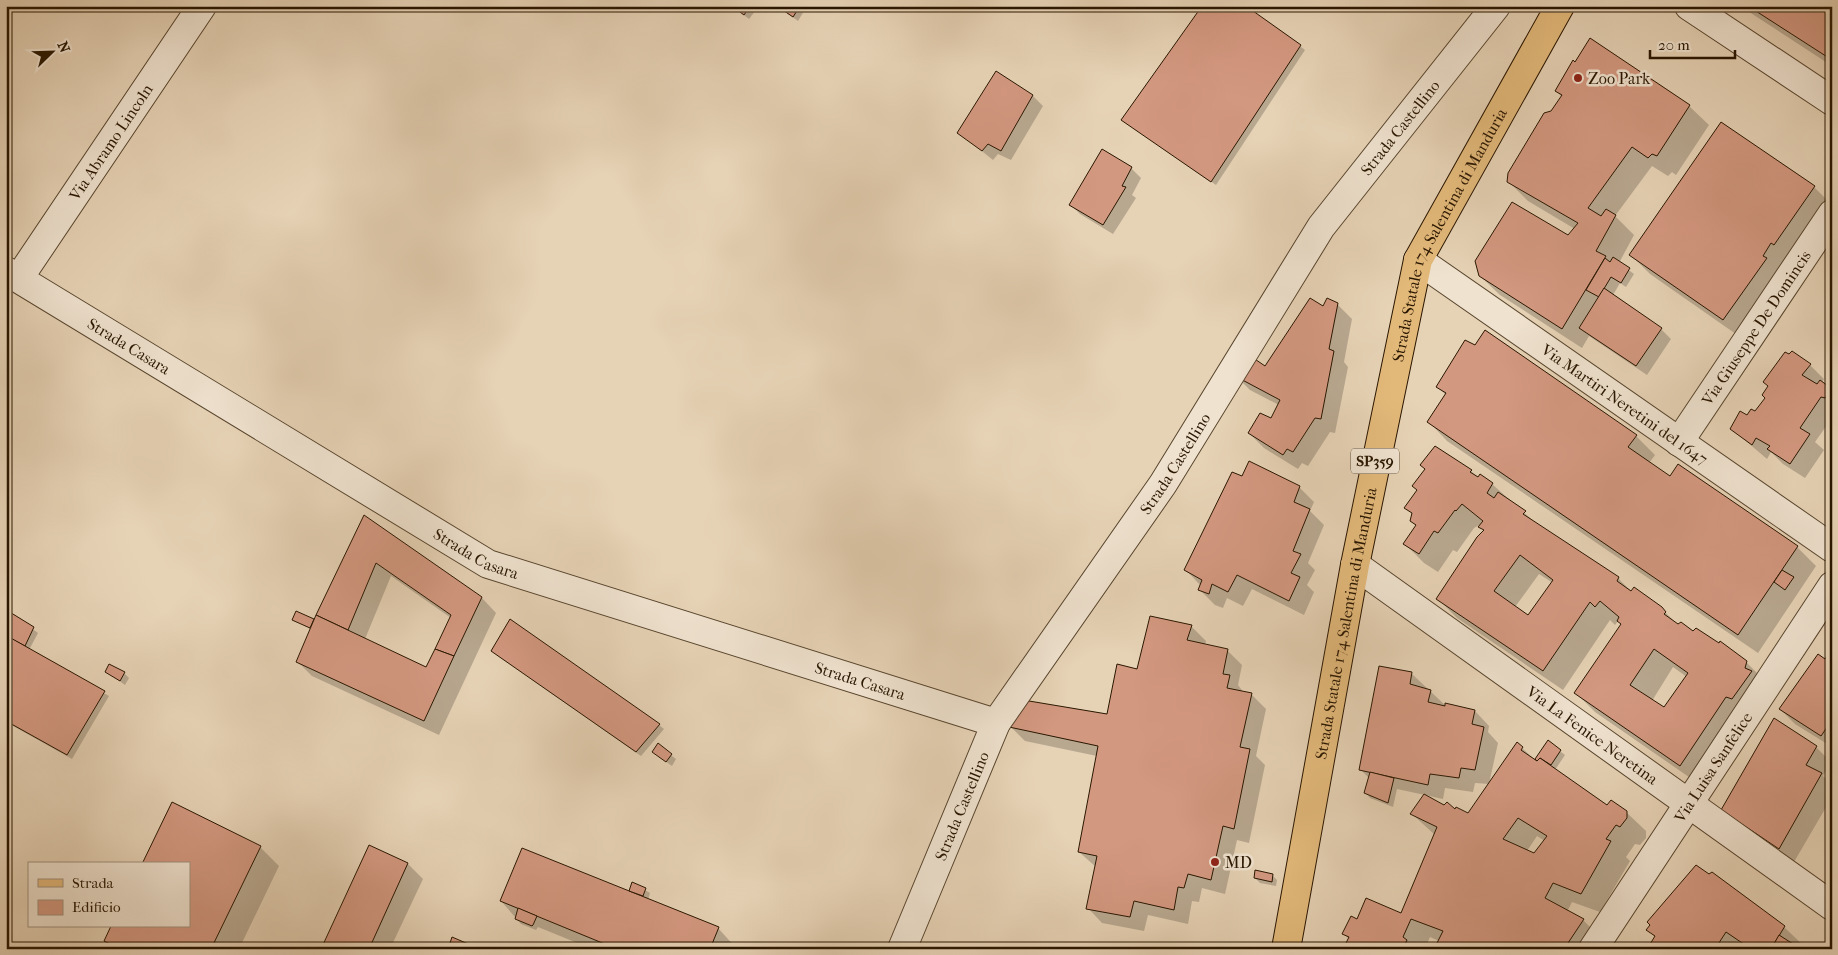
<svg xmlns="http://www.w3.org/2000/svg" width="1838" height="955" viewBox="0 0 1838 955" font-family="'IM FELL French Canon',serif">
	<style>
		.shadow { fill: #0003; fill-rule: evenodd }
		.building { fill: #d39880; stroke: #291600; fill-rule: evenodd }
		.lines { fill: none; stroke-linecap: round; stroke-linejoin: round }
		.minor-casing { stroke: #58452d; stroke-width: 30 }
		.major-casing { stroke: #291600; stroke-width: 30 }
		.minor { stroke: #efe2cf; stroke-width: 28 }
		.major { stroke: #e3b97a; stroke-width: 28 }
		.poi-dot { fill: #8f2418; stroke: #efe2cf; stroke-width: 2 }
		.labels { text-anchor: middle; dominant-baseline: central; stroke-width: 5; stroke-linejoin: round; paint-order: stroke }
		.shield { fill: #efe2cf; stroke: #64533e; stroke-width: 1 }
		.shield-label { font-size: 15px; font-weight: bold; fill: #291600 }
		.poi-label { font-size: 16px; fill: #291600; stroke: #efe2cf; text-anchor: start }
		.street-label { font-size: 16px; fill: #291600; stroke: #efe2cf }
	</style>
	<rect width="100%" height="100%" fill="#e6d2b5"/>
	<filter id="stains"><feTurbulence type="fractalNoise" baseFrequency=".004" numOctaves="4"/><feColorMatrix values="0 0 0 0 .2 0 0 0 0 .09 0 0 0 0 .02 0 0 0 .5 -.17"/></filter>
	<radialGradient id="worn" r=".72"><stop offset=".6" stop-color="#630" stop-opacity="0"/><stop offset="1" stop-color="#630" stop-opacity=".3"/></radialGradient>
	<!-- shadow -->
	<g class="shadow">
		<polygon points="732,6 759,6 749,19"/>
		<polygon points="777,6 807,6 798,21"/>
		<polygon points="1740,6 1832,6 1832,66"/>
		<polygon points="1300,46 1305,50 1216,185 1128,124"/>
		<polygon points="996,73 1033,96 1043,106 1011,160 998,154 993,160 958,132"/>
		<polygon points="1556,91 1689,106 1709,125 1676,175 1672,172 1668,176 1652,166 1615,216 1634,235 1619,263 1634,274 1626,287 1620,283 1613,295 1661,329 1671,339 1647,375 1589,336 1582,348 1500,295 1480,276 1568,237 1575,229 1528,201 1509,182 1562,97"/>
		<polygon points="1102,151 1131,168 1141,178 1132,195 1136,198 1113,234 1080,214 1070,204"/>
		<polygon points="1814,187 1832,205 1743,339 1650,274 1631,255"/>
		<polygon points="1337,304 1352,319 1344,362 1348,367 1335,433 1330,432 1308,466 1302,463 1298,469 1264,448 1249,433 1271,420 1279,405 1250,390 1235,375 1265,368 1323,308"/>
		<polygon points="1810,365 1824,379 1822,383 1832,390 1832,418 1815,442 1824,450 1805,478 1783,464 1771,452 1767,459 1732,429 1756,413"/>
		<polygon points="1437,387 1636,436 1655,455 1649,463 1670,478 1797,547 1816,566 1758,653 1447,441 1428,421 1446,395"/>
		<path d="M1471,471L1479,478L1492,484L1539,526L1618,578L1632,592L1661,608L1679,626L1746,662L1765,681L1699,784L1595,712L1576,693L1622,625L1618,621L1615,625L1610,620L1563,690L1457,618L1438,599L1485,531L1479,525L1474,528L1457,552L1453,550L1438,572L1424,563L1405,544L1416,526L1411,521L1413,515L1406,508ZM1539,574L1553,583L1528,617L1515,607ZM1673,667L1687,677L1664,709L1652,701Z"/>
		<polygon points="1243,478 1299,487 1314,502 1310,511 1324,525 1308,563 1315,570 1307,585 1314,592 1304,615 1252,589 1243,606 1227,598 1223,608 1215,605 1200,590 1201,586 1186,570"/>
		<polygon points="1832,485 1832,496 1828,492"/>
		<path d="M364,517L482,598L496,613L439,735L312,676L297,661L312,630L293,619L314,620L316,622ZM391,576L451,618L427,668L365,639Z"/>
		<polygon points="9,612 38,633 29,650 109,696 72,759 6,722 6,644 9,638 6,636 6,616"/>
		<polygon points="510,621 659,725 664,729 641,756 497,655 493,651"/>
		<polygon points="1191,626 1206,641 1205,645 1227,650 1242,665 1238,685 1244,693 1251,694 1266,709 1256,756 1265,765 1249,843 1237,840 1225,894 1202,888 1199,902 1192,901 1188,924 1148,915 1144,931 1102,923 1088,908 1096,867 1079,852 1097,756 1025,741 1011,727 1108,716 1138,671"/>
		<polygon points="1832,651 1832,747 1795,724 1780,709"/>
		<polygon points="107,672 124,673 129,678 125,685"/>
		<path d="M1411,673L1446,706L1475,711L1489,726L1488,732L1498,743L1489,784L1522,748L1535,760L1548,742L1565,755L1555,770L1608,807L1626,812L1646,831V838L1640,845L1635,844L1626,857L1630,861L1600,912L1572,902L1567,912L1583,920L1602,939L1596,949H1435L1439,941L1430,937L1425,949H1348L1349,939L1344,934L1357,920L1402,914L1435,835L1412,814L1425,795L1397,789L1393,807L1370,798L1366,793L1370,779L1361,770ZM1475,783L1489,784L1469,815L1456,811L1425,795L1443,799L1445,788L1473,792ZM1537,836L1545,841L1534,855L1527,851Z"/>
		<polygon points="658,745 676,759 672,766 658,756"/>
		<polygon points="1816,747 1831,762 1823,776 1832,784 1832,797 1794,862 1738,825 1723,810"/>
		<polygon points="369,846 408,864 423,879 390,949 322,949"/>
		<polygon points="260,847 279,866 239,949 114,949 106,941 189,926 189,864"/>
		<polygon points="1272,875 1277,880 1276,886 1260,883 1255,878"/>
		<polygon points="633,883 650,893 648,900 718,928 737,949 592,949 538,927 536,930 521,924 501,901 629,892"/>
		<polygon points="1784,927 1804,946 1802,949 1648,949 1656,938 1648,930"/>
	</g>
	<!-- building -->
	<g class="building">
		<polygon points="732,6 750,6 744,15"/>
		<polygon points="777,6 800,6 793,17"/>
		<polygon points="1202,6 1246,6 1301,45 1211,182 1121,120"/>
		<polygon points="1748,6 1832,6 1832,60"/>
		<polygon points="1590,38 1690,105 1657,156 1652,154 1648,158 1632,147 1588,208 1601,216 1606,209 1616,215 1596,251 1606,256 1562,329 1479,276 1475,261 1512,202 1568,235 1578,223 1507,182 1508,173 1544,113 1551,111 1562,95 1555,91 1573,60 1575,62"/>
		<polygon points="996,71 1033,95 1001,151 988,144 982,151 957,133"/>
		<polygon points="1721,122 1815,186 1774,245 1771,243 1763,256 1767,258 1723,320 1629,255"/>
		<polygon points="1102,149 1132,167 1122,186 1126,187 1103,225 1069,205"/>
		<polygon points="1613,257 1630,268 1621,283 1611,277 1599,297 1586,290 1605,258 1610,262"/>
		<polygon points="1604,288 1662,328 1636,366 1579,328"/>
		<polygon points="1310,298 1323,306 1327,298 1338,303 1329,349 1334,351 1321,419 1315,418 1293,452 1287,449 1283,455 1248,433 1260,413 1271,418 1280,400 1233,375 1246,353 1265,366"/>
		<polygon points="1485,330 1637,435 1628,447 1670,476 1678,464 1798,546 1738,635 1427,422 1446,393 1436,387 1465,340 1475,345"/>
		<polygon points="1792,351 1811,364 1802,375 1817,384 1820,380 1832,389 1825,398 1821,397 1800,428 1810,434 1790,464 1767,449 1770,446 1756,438 1752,445 1730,429 1740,411 1747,415 1751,409 1755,411 1765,398 1762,395 1768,386 1763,382 1785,352 1789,354"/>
		<path d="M1435,446L1472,470L1470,472L1478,477L1480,474L1493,483L1487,493L1494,498L1498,492L1526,511L1523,514L1619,577L1617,581L1631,591L1634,587L1662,607L1666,612L1664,614L1678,624L1681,622L1693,631L1696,628L1719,643L1720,641L1747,661L1745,668L1752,671L1732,699L1726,697L1680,766L1574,693L1621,624L1617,621L1619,617L1600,601L1595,607L1590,602L1543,671L1436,599L1477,537L1484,530L1478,527L1483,521L1462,504L1456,511L1455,510L1438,533L1434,531L1419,554L1403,544L1416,525L1410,521L1412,513L1404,508L1417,490L1412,486L1425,469L1420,465ZM1520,555L1553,580L1528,615L1494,591ZM1654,649L1688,673L1664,707L1630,685Z"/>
		<polygon points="1249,461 1300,486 1294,502 1310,509 1293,551 1301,554 1291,573 1300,577 1289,601 1237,575 1228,592 1212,584 1209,594 1198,590 1202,580 1184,570 1232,472 1242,476"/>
		<polygon points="364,515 482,597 454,656 435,649 451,615 376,563 348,630 316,615"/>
		<polygon points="1782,570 1794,577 1785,590 1774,582"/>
		<polygon points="8,611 34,627 25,646 6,636"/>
		<polygon points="296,611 314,619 310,628 292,620"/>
		<polygon points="316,615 426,667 435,649 454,656 424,721 296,662"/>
		<polygon points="1150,616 1192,625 1187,640 1228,649 1223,674 1230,675 1227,688 1252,693 1240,747 1250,749 1234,829 1223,826 1211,880 1188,874 1184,888 1178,887 1174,910 1134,901 1130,917 1086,909 1097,856 1078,852 1098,746 1009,727 1023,700 1107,714 1117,664 1137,669"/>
		<polygon points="510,619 660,724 636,752 491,651"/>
		<polygon points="9,637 105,691 67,755 6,721 6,641"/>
		<polygon points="1832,648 1832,720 1821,736 1779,709 1818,654 1825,659"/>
		<polygon points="109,664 125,672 120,681 105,672"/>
		<polygon points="1379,666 1412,672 1410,684 1431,690 1428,702 1445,706 1445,703 1475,710 1472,724 1484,727 1475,770 1461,768 1459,778 1430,774 1428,785 1359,770"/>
		<polygon points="1774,718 1817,746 1806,765 1822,773 1779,849 1721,810"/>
		<polygon points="1548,740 1561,750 1551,765 1540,758 1537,761 1535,759"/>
		<path d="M1517,742L1523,747L1521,750L1537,761L1540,758L1607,805L1611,800L1627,811V818L1620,827L1616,825L1606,839L1611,841L1581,894L1553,883L1545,898L1584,919L1564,949H1434L1443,931L1411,919L1403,937L1407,940L1403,949H1348L1344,947L1349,937L1342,934L1351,916L1357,919L1366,898L1401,913L1437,827L1410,814L1424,794L1444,805L1447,802L1455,809L1456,807L1468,813ZM1518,818L1547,836L1534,853L1503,839Z"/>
		<polygon points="658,743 672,754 666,762 652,752"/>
		<polygon points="1370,772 1394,778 1388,803 1364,793"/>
		<polygon points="172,802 261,846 211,949 120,949 104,941 111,926 189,926 189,864 142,864"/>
		<polygon points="369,845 408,863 369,949 321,949"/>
		<polygon points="522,848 719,927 710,949 617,949 500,901"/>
		<polygon points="1696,865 1709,874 1712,872 1785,926 1771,949 1751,949 1726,932 1715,949 1647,949 1655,936 1646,930 1650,925 1647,922"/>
		<polygon points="1255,870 1273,874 1272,882 1254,878"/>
		<polygon points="632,882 646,888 643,896 629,891"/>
		<polygon points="518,908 537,916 533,925 532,926 515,919"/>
		<polygon points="1779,935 1801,949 1771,949"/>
		<polygon points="452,937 480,949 448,949"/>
	</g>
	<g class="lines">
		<!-- minor casing -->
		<g class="minor-casing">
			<g id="minor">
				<polyline points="1689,6 1832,101"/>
				<path id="s1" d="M1418,260L1832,548"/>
				<path id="s2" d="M6,271L488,564L996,723"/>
				<path id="s3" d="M19,278L202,6"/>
				<path id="s4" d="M1679,442L1832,214"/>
				<path id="s5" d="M1355,565L1832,906"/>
				<path id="s6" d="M902,949L996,723L1163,484L1321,227L1496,6"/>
				<path id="s7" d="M1593,949L1832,586"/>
			</g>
		</g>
		<!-- major casing -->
		<g class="major-casing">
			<g id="major">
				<path id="s8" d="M1286,949L1355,565L1418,260L1560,6"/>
			</g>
		</g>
		<!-- minor -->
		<use href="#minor" class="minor"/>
		<!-- major -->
		<use href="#major" class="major"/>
	</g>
	<!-- markers -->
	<g class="poi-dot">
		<circle cx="1578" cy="78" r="5"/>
		<circle cx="1215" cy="862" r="5"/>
	</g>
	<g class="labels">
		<!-- shield labels -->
		<rect class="shield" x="1351" y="448.5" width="48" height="25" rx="4"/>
		<g class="shield-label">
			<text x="1375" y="461">SP359</text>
		</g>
		<!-- poi labels -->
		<g class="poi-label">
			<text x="1588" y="78">Zoo Park</text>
			<text x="1225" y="862">MD</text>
		</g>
		<!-- street labels -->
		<g class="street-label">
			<text stroke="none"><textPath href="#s6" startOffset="965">Strada Castellino</textPath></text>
			<text stroke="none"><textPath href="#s3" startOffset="164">Via Abramo Lincoln</textPath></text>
			<text stroke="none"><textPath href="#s8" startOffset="736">Strada Statale 174 Salentina di Manduria</textPath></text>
			<text stroke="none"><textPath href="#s4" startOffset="138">Via Giuseppe De Domincis</textPath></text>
			<text stroke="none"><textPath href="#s2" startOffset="144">Strada Casara</textPath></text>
			<text stroke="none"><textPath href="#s1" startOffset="252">Via Martiri Neretini del 1647</textPath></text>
			<text stroke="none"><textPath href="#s6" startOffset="560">Strada Castellino</textPath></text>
			<text stroke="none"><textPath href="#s2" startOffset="549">Strada Casara</textPath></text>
			<text stroke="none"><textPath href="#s8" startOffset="331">Strada Statale 174 Salentina di Manduria</textPath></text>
			<text stroke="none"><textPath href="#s2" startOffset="954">Strada Casara</textPath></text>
			<text stroke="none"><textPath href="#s5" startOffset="292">Via La Fenice Neretina</textPath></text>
			<text stroke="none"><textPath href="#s7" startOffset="218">Via Luisa Sanfelice</textPath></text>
			<text stroke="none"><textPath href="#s6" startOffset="155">Strada Castellino</textPath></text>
		</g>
	</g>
	<!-- margin -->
	<rect width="1838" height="955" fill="none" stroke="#e6d2b5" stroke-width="25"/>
	<rect x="8" y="8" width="1823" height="940" fill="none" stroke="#291600" stroke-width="2.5"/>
	<rect x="12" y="12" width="1813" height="930" fill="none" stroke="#291600"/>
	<!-- legend -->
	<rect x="28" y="862" width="162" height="65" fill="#efe2cf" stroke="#a0907c"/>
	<rect x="38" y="879" width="25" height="8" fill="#e3b97a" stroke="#a0907c"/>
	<text x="72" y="888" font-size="15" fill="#291600">Strada</text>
	<rect x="38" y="900" width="25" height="15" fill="#d39880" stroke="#a0907c"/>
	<text x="72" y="912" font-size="15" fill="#291600">Edificio</text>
	<!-- north arrow -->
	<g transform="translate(52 52) rotate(67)" stroke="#efe2cf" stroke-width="4" paint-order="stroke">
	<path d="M0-4L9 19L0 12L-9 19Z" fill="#291600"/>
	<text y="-8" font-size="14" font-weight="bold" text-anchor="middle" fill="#291600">N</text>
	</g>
	<!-- scale -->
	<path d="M1650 50v8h85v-8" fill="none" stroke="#291600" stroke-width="2.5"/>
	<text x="1658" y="50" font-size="15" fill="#291600" stroke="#efe2cf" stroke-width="4" paint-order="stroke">20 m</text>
	<rect width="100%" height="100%" filter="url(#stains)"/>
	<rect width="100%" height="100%" fill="url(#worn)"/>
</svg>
